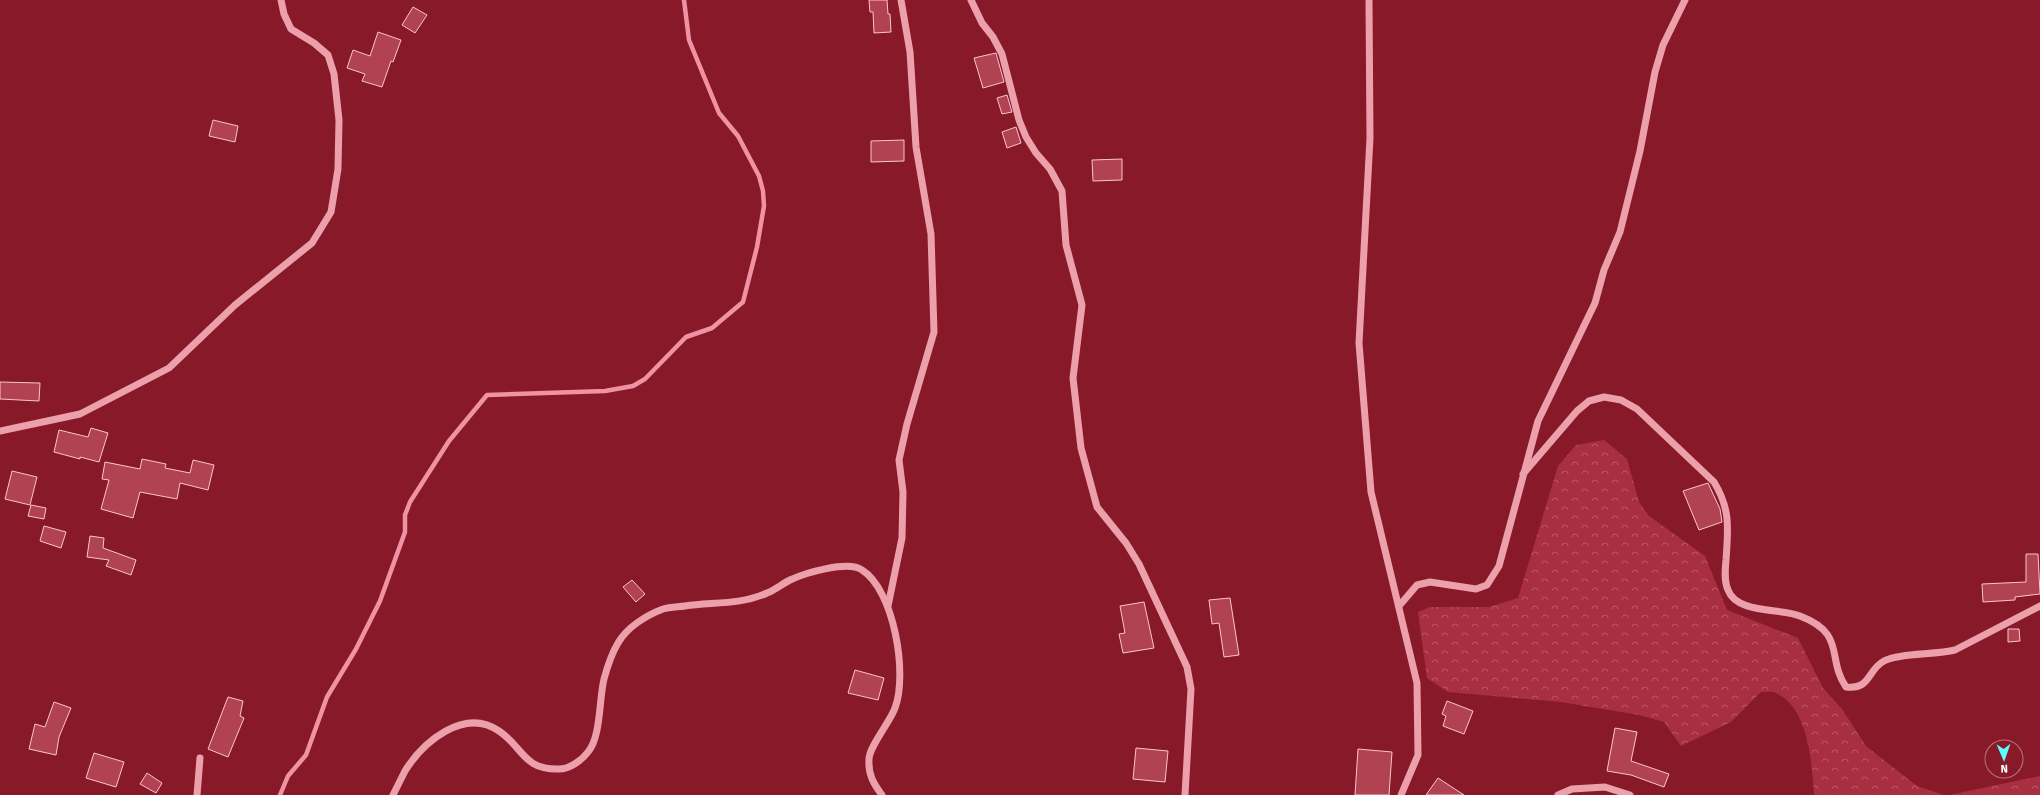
<svg xmlns="http://www.w3.org/2000/svg" width="2040" height="795" viewBox="0 0 2040 795" font-family="'Fira Sans',sans-serif">
	<style>
		.forest { fill: url(#forest-crowns) }
		.lines { fill: none; stroke-linecap: round; stroke-linejoin: round }
		.stream { stroke: #ef93a2; stroke-width: 4.5 }
		.building { fill: #b04252; stroke: #f9c6ce }
		.minor { stroke: #eca0ac; stroke-width: 7 }
	</style>
	<defs>
		<pattern id="forest-crowns" width="20" height="18" patternUnits="userSpaceOnUse"><rect width="20" height="18" fill="#a72f41"/><path d="M2 6a3 3 0 1 1 6 0M12 15a3 3 0 1 1 6 0" fill="none" stroke="#b95967"/></pattern>
	</defs>
	<rect width="100%" height="100%" fill="#871928"/>
	<!-- forest -->
	<g class="forest">
		<path d="M1604,440L1627,459L1639,502L1649,516L1705,556L1727,610L1798,638L1823,688L1842,709L1866,746L1917,786L1944,795H1814C1812,764 1809,708 1776,693C1772,691 1766,692 1761,692L1731,722L1681,746L1664,722L1639,715L1561,702L1448,692L1427,678L1418,612L1430,607H1489L1518,598L1558,466L1576,445Z"/>
		<polygon points="2040,776 2040,795 1949,795"/>
	</g>
	<g class="lines">
		<!-- stream -->
		<polyline class="stream" points="280,795 288,776 306,755 327,697 356,649 380,601 405,532 405,515 410,502 449,441 487,395 605,391 633,386 645,379 686,337 712,328 743,302 757,247 764,206 763,191 759,176 738,136 719,113 689,40 684,0"/>
	</g>
	<!-- building -->
	<g class="building">
		<polygon points="869,0 887,0 888,14 890,14 891,32 874,33 873,12 870,12"/>
		<polygon points="413,7 427,15 415,33 402,25"/>
		<polygon points="378,32 401,40 393,62 391,61 382,87 362,81 365,74 347,68 353,50 370,56"/>
		<polygon points="996,53 1004,82 983,88 974,58"/>
		<polygon points="1007,95 1012,112 1002,114 997,98"/>
		<polygon points="213,120 238,126 235,142 209,136"/>
		<polygon points="1016,127 1021,143 1007,148 1002,132"/>
		<polygon points="904,140 904,161 871,162 871,141"/>
		<polygon points="1122,159 1122,180 1093,181 1092,160"/>
		<polygon points="0,382 40,383 39,401 0,399"/>
		<polygon points="91,428 108,433 99,462 80,457 80,459 54,452 59,430 88,437"/>
		<polygon points="142,459 166,464 165,468 190,473 193,460 214,465 208,490 180,483 177,499 140,492 133,518 101,509 109,480 102,479 105,462 140,469"/>
		<polygon points="12,471 37,477 30,505 5,499"/>
		<polygon points="1708,483 1720,509 1722,522 1699,530 1683,491"/>
		<polygon points="31,505 46,508 44,519 28,516"/>
		<polygon points="44,526 66,532 61,548 40,541"/>
		<polygon points="90,536 104,538 103,548 136,560 131,575 106,566 109,560 87,557"/>
		<polygon points="2026,554 2038,554 2040,594 2015,597 2015,600 1983,602 1982,584 2026,582"/>
		<polygon points="632,580 645,594 636,602 623,587"/>
		<polygon points="1230,598 1239,655 1224,657 1219,623 1212,624 1209,600"/>
		<polygon points="1144,602 1154,648 1123,653 1119,634 1125,633 1120,606"/>
		<polygon points="2008,629 2019,629 2020,641 2008,642"/>
		<polygon points="855,670 884,678 878,700 848,693"/>
		<polygon points="228,697 243,701 240,716 244,718 228,757 208,749"/>
		<polygon points="1447,701 1473,711 1464,734 1443,726 1446,716 1442,714"/>
		<polygon points="54,702 71,708 59,737 56,755 29,749 35,724 45,727"/>
		<polygon points="1615,728 1637,732 1631,761 1669,774 1664,787 1631,775 1607,771"/>
		<polygon points="1136,748 1168,751 1165,782 1133,779"/>
		<polygon points="1358,749 1392,752 1389,795 1355,795"/>
		<polygon points="94,753 124,762 116,787 86,778"/>
		<polygon points="147,773 162,783 156,793 140,784"/>
		<polygon points="1438,778 1464,795 1426,795"/>
	</g>
	<g class="lines">
		<!-- minor -->
		<g class="minor">
			<polyline points="971,0 982,23 993,37 1002,54 1019,120 1026,137 1036,153 1050,169 1062,191 1066,245 1082,305 1073,378 1081,448 1097,507 1126,543 1139,564 1187,667 1191,689 1185,795"/>
			<polyline points="1369,0 1370,138 1359,343 1371,492 1417,683 1418,755 1401,795"/>
			<polyline points="0,431 80,414 169,368 235,305 312,243 331,212 338,169 339,120 334,74 328,55 314,43 291,29 284,14 281,0"/>
			<path d="M1523,474L1577,411L1589,401L1604,397L1621,400L1637,409L1714,482C1731,510 1728,529 1726,560C1725,570 1724,581 1728,590C1737,614 1780,608 1800,616C1847,634 1826,658 1846,687C1871,690 1867,670 1884,661C1898,653 1936,655 1955,650L2040,606"/>
			<polyline points="888,606 902,538 903,492 899,460 907,424 934,332 931,234 916,147 910,52 901,0"/>
			<polyline points="1399,606 1417,585 1430,582 1476,589 1487,585 1499,566 1538,421 1595,303 1604,270 1620,232 1640,151 1655,72 1663,45 1685,0"/>
			<polyline points="197,795 200,758"/>
			<path d="M393,795C397,787 401,779 405,771C423,742 464,707 499,731C523,747 523,770 559,769C570,769 582,760 588,752C601,737 599,699 604,679C607,668 612,653 618,643C627,627 647,615 663,609C670,607 678,607 685,606C712,602 741,605 767,593C775,590 782,584 790,580C805,573 848,560 862,570C894,590 908,674 895,708C890,722 869,747 869,759C868,774 873,783 882,795"/>
			<polyline points="1558,795 1572,789 1605,787 1630,795"/>
		</g>
	</g>
	<!-- north arrow -->
	<g transform="translate(2004 759) rotate(178)"><circle r="19" fill="#871928" stroke="#b7757e"/>
	<path d="M0-3L7 15L0 10L-7 15Z" fill="#5cfdff"/>
	<text y="-6" font-size="11" font-weight="bold" text-anchor="middle" fill="#ffffff">N</text>
	</g>
</svg>
